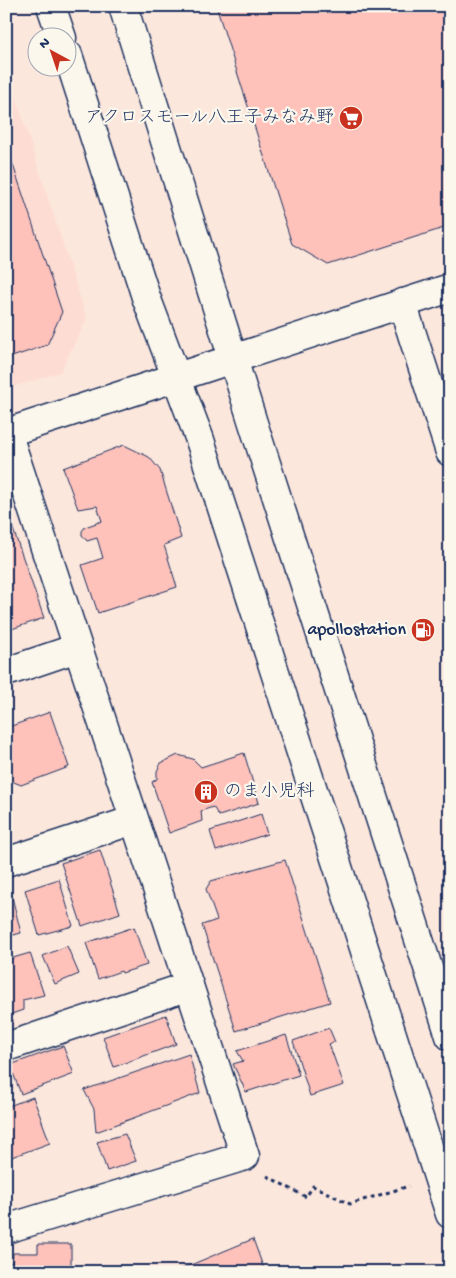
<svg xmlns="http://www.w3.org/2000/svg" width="456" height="1278" viewBox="0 0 456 1278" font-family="'Gochi Hand','Klee One',sans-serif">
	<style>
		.built { fill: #fddcd3 }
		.building { fill: #fec2bb; stroke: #1b2f5e }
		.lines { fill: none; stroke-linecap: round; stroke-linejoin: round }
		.minor-casing { stroke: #1b2f5e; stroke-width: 31 }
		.path { stroke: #1b2f5e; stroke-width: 3; stroke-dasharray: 4 4; stroke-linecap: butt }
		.minor { stroke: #fbf7ec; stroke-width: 28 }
		.labels { text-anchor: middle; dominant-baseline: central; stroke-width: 4.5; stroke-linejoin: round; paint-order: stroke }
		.poi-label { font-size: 18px; fill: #1b2f5e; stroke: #fbf7ec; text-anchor: end }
	</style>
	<rect width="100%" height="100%" fill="#fce7dd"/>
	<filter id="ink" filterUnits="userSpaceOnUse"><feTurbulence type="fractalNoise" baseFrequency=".02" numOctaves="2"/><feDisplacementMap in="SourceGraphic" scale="10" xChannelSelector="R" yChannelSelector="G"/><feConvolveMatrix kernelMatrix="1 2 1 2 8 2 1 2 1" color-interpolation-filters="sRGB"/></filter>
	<g filter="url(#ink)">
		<!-- built -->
		<polygon class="built" points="6,67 87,319 60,372 6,389"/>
		<!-- building -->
		<g class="building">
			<polygon points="216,6 409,6 410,10 423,6 450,6 450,226 328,265 292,244"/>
			<polygon points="6,144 62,312 47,345 6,359"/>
			<polygon points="124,445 149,457 160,470 181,538 164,545 177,587 98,613 82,565 103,558 97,538 87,541 82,535 82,531 85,527 102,521 97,506 78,509 63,468"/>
			<polygon points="6,509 44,618 6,631"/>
			<polygon points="50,712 69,767 21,785 9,780 6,781 6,728"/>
			<polygon points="244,753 259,803 219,816 213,807 201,811 202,821 169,833 152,782 157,779 157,771 161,763 178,755 193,759 201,767"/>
			<polygon points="261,814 267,834 216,851 210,831"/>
			<polygon points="100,850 120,913 82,926 61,863"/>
			<polygon points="285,860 330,1002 236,1031 202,925 217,920 206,889 211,881"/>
			<polygon points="59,879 73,926 39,935 25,890"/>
			<polygon points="10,889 21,933 6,937 6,890"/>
			<polygon points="134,927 147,965 122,973 121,971 98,979 86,943"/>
			<polygon points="67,946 79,974 55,984 43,956"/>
			<polygon points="30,953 44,995 23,1000 23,1010 6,1016 6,960"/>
			<polygon points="166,1015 176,1044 114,1067 103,1037"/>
			<polygon points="329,1028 335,1042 329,1044 344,1085 310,1096 293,1041"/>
			<polygon points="286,1035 299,1075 246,1092 233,1064 243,1061 237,1051"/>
			<polygon points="63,1046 74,1074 21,1094 10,1065"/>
			<polygon points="189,1054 200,1093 96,1132 94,1109 84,1090"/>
			<polygon points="33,1097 50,1143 6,1159 6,1107"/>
			<polygon points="125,1134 136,1161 107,1171 97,1142"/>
			<polygon points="253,1239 265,1272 182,1272 181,1269"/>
			<polygon points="38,1244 71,1244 71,1272 6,1272 6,1263 12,1263 13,1253 38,1253"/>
		</g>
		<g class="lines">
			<!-- minor casing -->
			<g class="minor-casing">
				<g id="minor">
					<polyline points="51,6 62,38"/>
					<polyline points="123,6 253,423 450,1036"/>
					<polyline points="68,55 146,297 200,440 450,1214"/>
					<polyline points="402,303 450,452"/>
					<polyline points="6,433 450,288"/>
					<polyline points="6,672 77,648"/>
					<polyline points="6,862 134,820"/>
					<polyline points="6,1047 189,986"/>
					<polyline points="6,1229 245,1156 7,432"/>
				</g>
			</g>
			<!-- path -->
			<polyline class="path" points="267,1176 306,1197 313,1186 350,1204 409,1186"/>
			<!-- minor -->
			<use href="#minor" class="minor"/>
		</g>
	</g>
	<!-- icons -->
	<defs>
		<g id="supermarket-disc" transform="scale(1.25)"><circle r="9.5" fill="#c8321e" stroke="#fbf7ec"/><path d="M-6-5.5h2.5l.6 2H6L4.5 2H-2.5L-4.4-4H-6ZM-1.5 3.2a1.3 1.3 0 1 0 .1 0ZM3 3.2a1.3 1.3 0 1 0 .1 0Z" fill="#fff"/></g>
		<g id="fuel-disc" transform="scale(1.25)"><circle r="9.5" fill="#c8321e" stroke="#fbf7ec"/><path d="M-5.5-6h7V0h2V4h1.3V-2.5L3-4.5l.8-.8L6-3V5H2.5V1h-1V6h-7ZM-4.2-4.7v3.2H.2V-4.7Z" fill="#fff"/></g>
		<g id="building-disc" transform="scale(1.25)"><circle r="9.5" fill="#c8321e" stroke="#fbf7ec"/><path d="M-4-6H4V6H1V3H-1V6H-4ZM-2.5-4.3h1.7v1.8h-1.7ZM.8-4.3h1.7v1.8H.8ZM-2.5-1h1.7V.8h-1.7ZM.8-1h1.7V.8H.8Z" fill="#fff"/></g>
	</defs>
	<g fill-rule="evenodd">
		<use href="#supermarket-disc" x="351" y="118"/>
		<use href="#fuel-disc" x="423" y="630"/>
		<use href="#building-disc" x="206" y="792"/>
	</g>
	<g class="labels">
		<!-- poi labels -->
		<g class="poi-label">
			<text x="334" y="118">アクロスモール八王子みなみ野</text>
			<text x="406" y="630">apollostation</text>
			<text x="224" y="792" text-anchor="start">のま小児科</text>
		</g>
	</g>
	<!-- margin -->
	<rect width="456" height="1278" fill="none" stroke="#fbf7ec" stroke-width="25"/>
	<rect x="12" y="12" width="431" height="1253" fill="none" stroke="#1b2f5e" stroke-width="2" filter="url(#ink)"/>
	<!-- north arrow -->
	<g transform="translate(52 52) rotate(320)"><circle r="24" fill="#fbf7ec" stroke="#a1a7b3"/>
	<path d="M0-4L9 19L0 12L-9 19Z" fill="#c8321e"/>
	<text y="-8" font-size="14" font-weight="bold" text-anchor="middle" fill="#1b2f5e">N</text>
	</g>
</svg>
